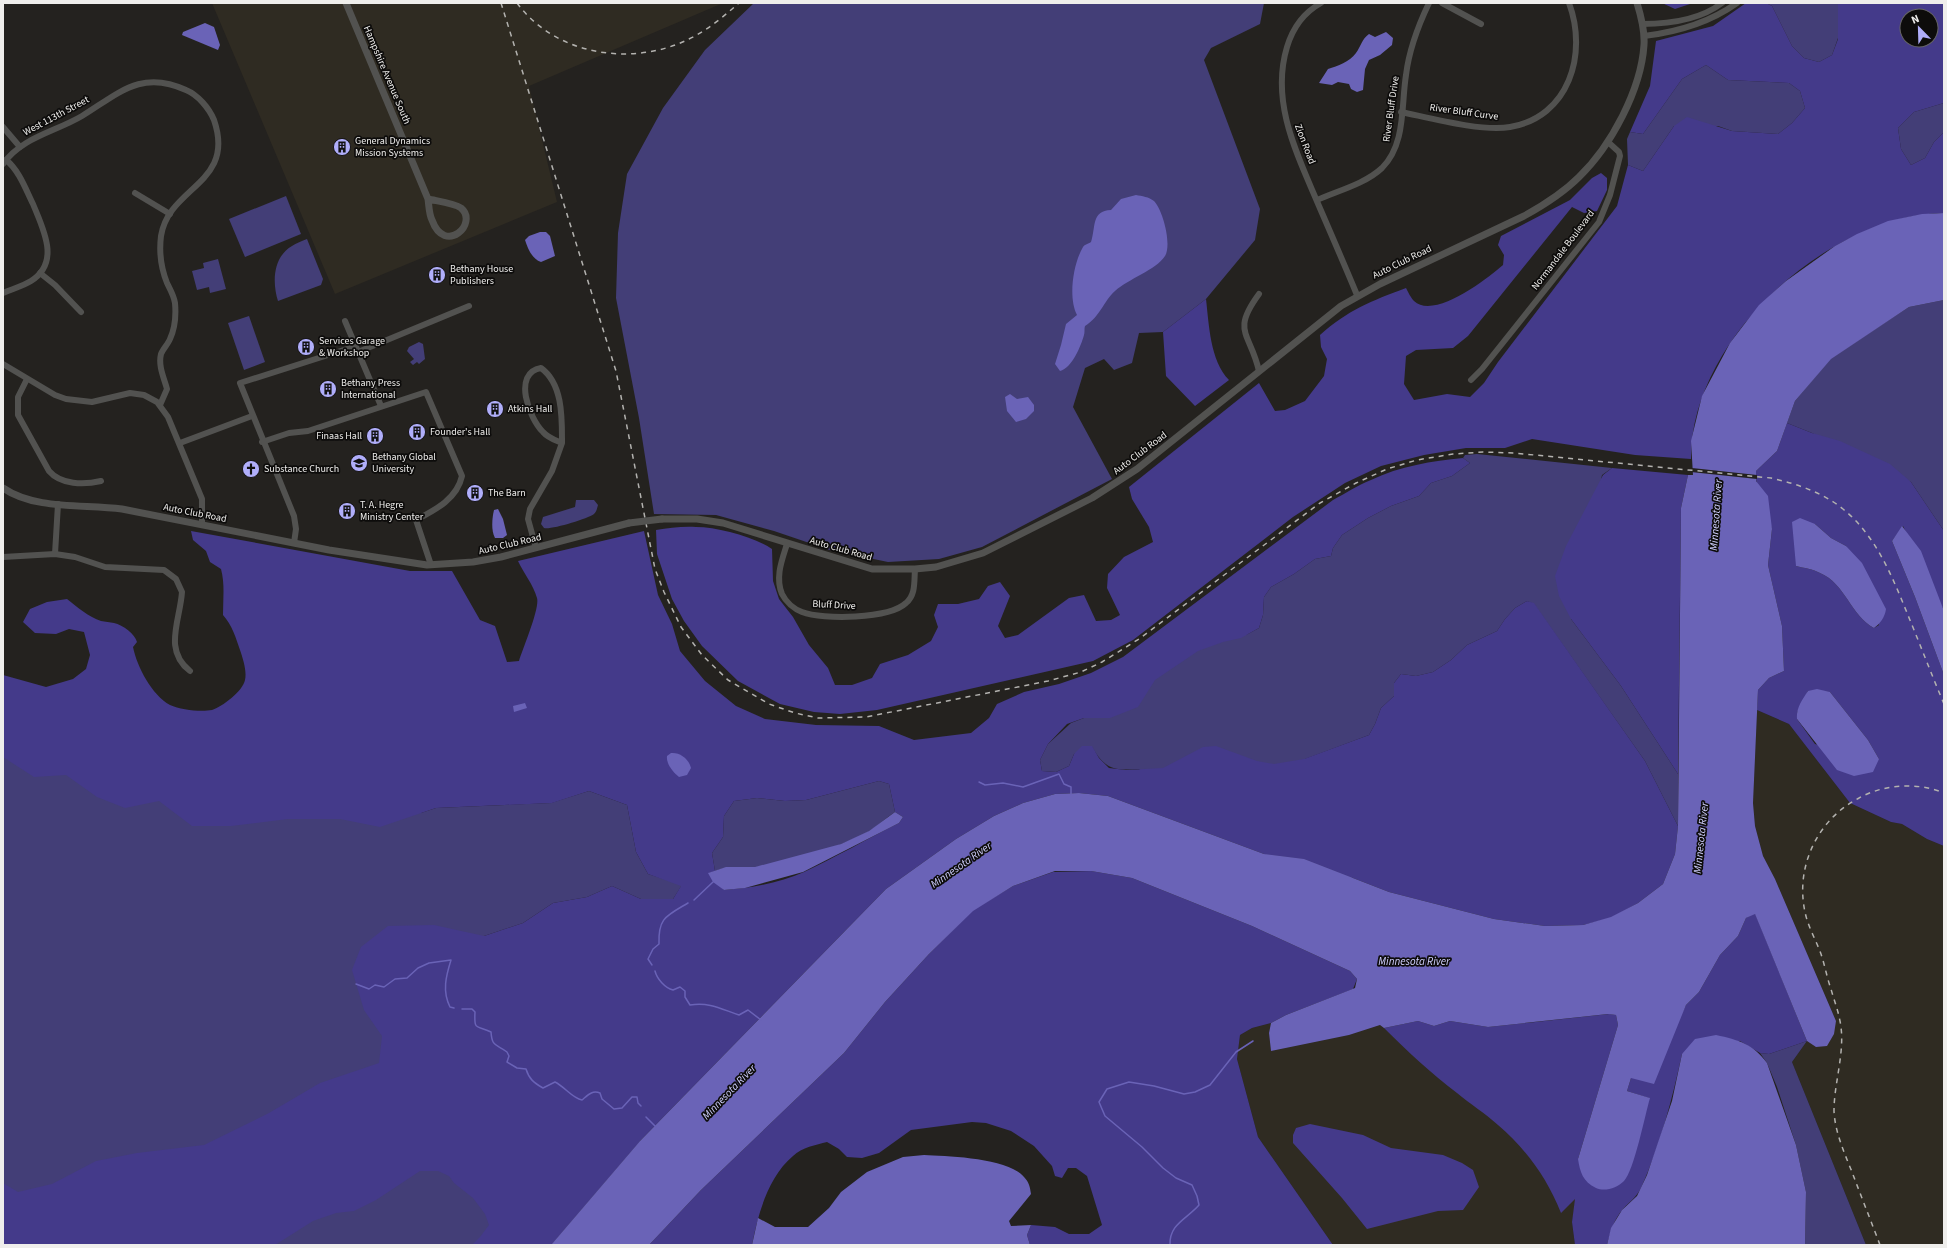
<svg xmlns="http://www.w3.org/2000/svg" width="1947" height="1248" viewBox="0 0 1947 1248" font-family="'Source Sans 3',sans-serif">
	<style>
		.built { fill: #2f2b22 }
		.green { fill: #433e77 }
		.forest { fill: #443a8a; fill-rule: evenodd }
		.water { fill: #6a63b7 }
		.pier { fill: #24221f }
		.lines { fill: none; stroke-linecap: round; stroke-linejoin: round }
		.stream { stroke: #6a63b7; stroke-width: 1.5 }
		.minor { stroke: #525250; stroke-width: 6 }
		.tertiary { stroke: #525250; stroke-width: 7 }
		.rail { stroke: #b3b2af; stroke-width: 1.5; stroke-dasharray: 5 5; stroke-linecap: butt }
		.tertiary-bridge { stroke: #525250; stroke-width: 7 }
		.labels { text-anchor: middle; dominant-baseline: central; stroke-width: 3.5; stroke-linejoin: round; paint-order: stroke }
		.street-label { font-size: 10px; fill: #efeeec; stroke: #0d0c0b }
		.poi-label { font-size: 10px; fill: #efeeec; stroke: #0d0c0b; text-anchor: start }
		.water-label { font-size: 11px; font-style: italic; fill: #d1d1ff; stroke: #0d0c0b }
	</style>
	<rect width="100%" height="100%" fill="#24221f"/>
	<!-- built -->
	<g class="built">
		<polygon points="212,3 723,3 529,86 557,202 335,294"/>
		<polygon points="1757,710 1789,724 1850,803 1891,822 1902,824 1927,839 1944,846 1944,1245 1866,1245 1792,1062 1807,1041 1816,1047 1836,1021 1775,879 1763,856 1755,826 1753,803"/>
		<polygon points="1271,1023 1269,1033 1271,1051 1349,1035 1380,1025 1384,1028 1580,1173 1572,1222 1575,1245 1333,1245 1258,1137 1237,1059 1240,1035 1252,1028"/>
	</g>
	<!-- green -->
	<g class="green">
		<polygon points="754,3 1264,3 1260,24 1211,48 1204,60 1260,209 1255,240 1206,299 1163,332 1139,333 1132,363 1114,370 1104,359 1085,368 1073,407 1112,479 982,547 939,559 888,562 830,550 774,531 716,515 654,514 639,418 616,298 618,233 627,174 663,108 705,50"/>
		<polygon points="1766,3 1838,3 1838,38 1832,55 1819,62 1804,58 1792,46 1772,6"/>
		<polygon points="1706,65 1728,80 1789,83 1800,91 1805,108 1792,123 1778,134 1732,131 1718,126 1674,126 1643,171 1628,165 1627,139 1630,132 1643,134 1682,79"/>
		<polygon points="1944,103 1944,132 1934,142 1925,158 1911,165 1901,149 1898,128 1914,112"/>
		<polygon points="286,196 301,234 245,257 229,219"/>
		<path d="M307,239L323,279L321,285L278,301C272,282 273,257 292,246C296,243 302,241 307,239Z"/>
		<polygon points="218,259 226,289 210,293 209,287 197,290 192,271 204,268 203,263"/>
		<polygon points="1944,300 1944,531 1911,482 1812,433 1787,423 1795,401 1831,358 1909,307"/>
		<polygon points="249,316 265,362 244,370 228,323"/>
		<polygon points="419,342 423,344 425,359 419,364 417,362 413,365 410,362 414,359 407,351 409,347"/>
		<path d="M1477,454L1612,468L1602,475L1571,619L1621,686L1678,774V826L1645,761L1534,604L1527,601L1515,608L1505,619L1497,631L1467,645L1451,660L1433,672L1416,676L1401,674L1394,683V696L1381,708L1375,724L1369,735L1305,759L1371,926L1139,769C1114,771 1105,769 1092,747L1074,754L1069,766L1056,772L1042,771L1040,760L1048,744L1071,723L1084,718H1110L1105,675L1248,634L1259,628L1263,615L1264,597L1271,587L1294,574L1315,559L1331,556L1333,548L1342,535L1368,518L1391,506L1419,496L1431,483L1452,476L1470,463L1463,458L1465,455Z"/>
		<path d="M576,500H594L598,505C597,508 597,511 594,514C587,519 551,530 544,528L541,524L543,517L575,507Z"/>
		<polygon points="3,698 421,813 436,808 551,803 589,791 627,805 636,852 648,874 682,885 673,899 641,899 612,886 587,897 553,903 523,923 484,936 640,1141 551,1245 3,1245"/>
		<path d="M879,781L889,784L895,812C886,818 877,826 868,832C834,850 794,860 757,867C742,870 730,865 715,871L712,853L723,837L724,816L734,801L757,798L785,801L806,800Z"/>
		<polygon points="1807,1041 1792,1062 1866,1245 1805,1245 1806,1192 1796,1145 1777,1087 1767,1063 1760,1053 1769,1054"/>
	</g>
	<!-- forest -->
	<g class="forest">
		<polygon points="1662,3 1693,3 1675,9"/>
		<path d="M1746,3H1766L1772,6L1792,46L1804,58L1819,62L1832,55L1838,39V3H1944V103L1914,112L1898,128L1901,149L1911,165L1925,158L1934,142L1944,132V213C1828,215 1690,340 1691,459L1635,455L1532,439L1505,448H1466L1424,455L1381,466L1345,483L1293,517L1133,640L1093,661L877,710L840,714L814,712L780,704L738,681L702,646L684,621L672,599L657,554L656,530C669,528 683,526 696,527C718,527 754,537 772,549L773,581L779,599L793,617L809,645L828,668L835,685H852L872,678L880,664L908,655L931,641L938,627L934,615L938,604H958L979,599L988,586L1000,582L1010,596L998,626L1005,638L1018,635L1069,598L1084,595L1096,621L1111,620L1120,615L1107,588L1108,574L1124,557L1153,542L1149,527L1132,499L1129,487L1259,383L1275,411L1285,410L1305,401L1324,376L1327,359L1321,347L1320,335C1348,310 1371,301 1406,288C1408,292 1411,298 1414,301C1434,320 1487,279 1503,265L1504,255L1498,245L1501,236L1570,200L1592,178L1601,173L1607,178V190L1597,211L1584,213L1572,207L1468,336L1453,348L1416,350L1406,356L1404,384L1414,400L1447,394L1470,397L1484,383L1498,362L1617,206L1628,165L1643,171L1674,126L1687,117L1732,131L1778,134L1792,123L1805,108L1800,91L1789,83L1728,80L1706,65L1682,79L1643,134L1630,132L1650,86L1656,41L1713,26ZM1907,16H1931V40H1907Z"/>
		<path d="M1206,299C1209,324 1210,361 1229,380L1195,406L1166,376L1163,332Z"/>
		<path d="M1787,423L1812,433L1840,441L1890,464L1911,482L1944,531V611L1903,526L1892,541L1915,597L1944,675V846L1927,839L1902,824L1891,822L1850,803L1789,724L1757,710L1758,690L1769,678L1784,671L1782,626L1768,565L1772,529L1755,477L1756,471L1777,451ZM1815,524L1831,538L1846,546L1879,625L1874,628C1851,616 1845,583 1820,573C1813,569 1804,568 1796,566V561ZM1808,691L1830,692L1868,740L1879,759L1815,744L1797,719V713Z"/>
		<path d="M1463,458L1470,463L1452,476L1431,483L1419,496L1391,506L1368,518L1342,535L1333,548L1331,556L1315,559L1294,574L1271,587L1264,597L1263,615L1259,628L1241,638L1223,642L1198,651L1155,680L1138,707L1110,718H1084L1067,724L1048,744L1040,760L1042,771L1056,772L1069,766L1074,754L1082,746H1092L1099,758L1109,768L1126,770L1163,768L1203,747L1216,746L1257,761L1274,764L1304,759L1369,735L1375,724L1381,708L1394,696V683L1401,674L1416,676L1433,672L1451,660L1467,645L1497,631L1505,619L1515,608L1527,601L1534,603L1645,761L1678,826L1675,854L1663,884L1638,903L1611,918L1583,925L1545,926L1494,919L1389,892L1304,859L1264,854L1108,796L1079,793L1055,794L1023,803L994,816L956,839L886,889L640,1141L551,1245H472L480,1237L489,1225L485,1214L473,1198L454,1183L449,1176L438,1171H420L376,1200L354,1211L336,1213L313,1221L275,1245H3V1183L18,1192L52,1184L96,1161L137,1153L204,1145L269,1113L320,1083L379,1063L382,1036L364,1010L352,970L361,947L388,926L434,925L484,936L523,923L553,903L587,897L612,886L641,899H673L681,886L648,874L636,852L627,805L589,791L552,803L436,808L380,827L340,819H288L231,826H192L159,801L125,808L97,797L66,775L34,777L3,757V675L46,687L73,679L86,669L90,655L84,632L69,629L56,634L35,633L23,622L30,609L47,602L67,599C77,607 89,617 101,621C105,622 110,622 114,623C123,625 135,634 137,642L133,647C137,667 152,695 170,705C181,710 201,712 212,710C222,707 243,691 245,680C247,671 243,659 240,650C236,638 232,625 223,615C223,599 225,584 221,569L210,562L206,551L193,540L191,531L410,571H452L480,620L495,626L507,662L519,661C523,648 540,608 537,598C533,584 524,574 518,561L644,531L658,595L672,624L680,651L705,681L736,706L765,719L816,725L879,726L914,740L971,733L989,718L997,704L1024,692L1059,684L1091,673L1123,657L1333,500C1346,493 1358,485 1371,480C1400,466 1432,461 1463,458ZM879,781L889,784L895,812L903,817L899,823C867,839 836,857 804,872C780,883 750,888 724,890L709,873L715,871L712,853L723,837L724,816L734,801L757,798L785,801L806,800Z"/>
		<polygon points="1612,468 1688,475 1681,508 1678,774 1621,686 1571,619 1559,596 1555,576 1566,546 1603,475"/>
		<path d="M1091,871L1132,878L1252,926L1350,971L1357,979L1353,989L1286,1015L1271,1023L1252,1028L1240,1035L1237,1059L1258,1137L1333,1245H1030L1027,1235L1031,1225L1055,1227L1069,1234H1089L1102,1225L1087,1176L1076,1168H1068L1062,1178L1055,1176L1052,1166L1034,1146L1011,1131L986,1123L972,1122L911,1130L879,1153L862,1158L847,1157L839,1149L827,1142C816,1145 802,1147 793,1156C768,1177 758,1214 752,1245H649L701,1190L844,1053L885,1002L929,954L973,910L1013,886L1053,872Z"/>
		<path d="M1755,913L1807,1041L1769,1054L1760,1053L1740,1041L1682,1054C1672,1100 1660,1146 1641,1188C1636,1198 1629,1202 1623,1209C1614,1219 1610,1233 1607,1245H1575L1572,1222L1575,1199L1561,1213C1547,1178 1527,1150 1498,1125C1485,1113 1470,1104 1457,1093C1431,1073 1407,1051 1384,1028L1418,1021L1434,1026L1450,1021L1488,1027L1609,1014L1616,1015L1618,1025L1578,1159L1649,1098L1627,1091L1631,1078L1678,1021L1686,1005L1699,992L1720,955L1738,936L1746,918Z"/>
		<polygon points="1310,1124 1363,1135 1391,1148 1443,1155 1462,1163 1473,1170 1479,1187 1463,1210 1438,1211 1367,1229 1342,1198 1293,1143 1293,1135 1296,1128"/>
	</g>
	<!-- water -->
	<g class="water">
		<polygon points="205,23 214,27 220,45 218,50 182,35 183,32"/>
		<path d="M1386,32L1393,38L1392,45L1380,55L1369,60L1365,69L1363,90L1357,92L1351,89L1349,84L1338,82L1332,85L1319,83L1328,69C1338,66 1349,62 1356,53C1361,46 1362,39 1369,34L1375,37Z"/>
		<path d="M1136,195C1142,196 1149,197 1154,201C1163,210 1172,245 1165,256C1156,270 1128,279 1115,291C1103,302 1100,317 1085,326C1084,329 1085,331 1084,335C1081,346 1072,368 1060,371L1055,364L1061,345L1066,324L1077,315C1068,298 1073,264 1083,247C1085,244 1088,244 1091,242C1096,227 1091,211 1111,210L1121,199Z"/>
		<path d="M1944,213V300L1909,307L1831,359L1795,401L1777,451L1756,471V481L1768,496L1772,529L1768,565L1782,626L1784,671L1769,678L1758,690L1753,803L1755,826L1763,856L1775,879L1836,1021L1834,1034L1827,1046L1816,1047L1807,1041L1755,914L1746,918L1738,936L1720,955L1699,992L1686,1005L1654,1084L1631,1078L1627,1091L1650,1098C1645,1115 1634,1171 1624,1181C1617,1188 1605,1192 1596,1188C1583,1182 1580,1172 1578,1159L1618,1025L1616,1015L1608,1014L1488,1027L1450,1021L1434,1026L1418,1021L1384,1028L1380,1025L1349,1035L1271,1051L1269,1033L1271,1023L1286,1015L1355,988L1357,979L1350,971L1252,926L1132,878L1091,871H1055L1013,886L973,911L929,954L885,1002L844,1053L701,1190L649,1245H551L640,1141L886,889L956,839L994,816L1023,803L1055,794L1079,793L1108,796L1264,854L1304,859L1389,892L1494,919L1545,926L1583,925L1611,917L1638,903L1663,884L1675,854L1678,826L1681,508L1688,475H1693L1691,441L1702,396L1730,343L1759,305L1786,281L1835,246L1857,234L1888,221L1922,214Z"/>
		<path d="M540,232H546L550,236L555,256L541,262C532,259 528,249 525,240L529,236Z"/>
		<polygon points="1010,394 1017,399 1028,397 1034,405 1034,411 1026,419 1016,422 1007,411 1005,397"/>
		<path d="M498,509L503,519L507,535L503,538H495C491,531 492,518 494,510Z"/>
		<path d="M1800,518L1815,524L1831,538L1846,546L1862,563L1886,609C1885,617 1880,624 1874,628C1851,616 1845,583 1820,573C1813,569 1804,568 1796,566L1792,522Z"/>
		<polygon points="1902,526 1921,551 1944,611 1944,675 1915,597 1892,541"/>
		<path d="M1817,689L1830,692L1868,740L1879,759L1873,772L1854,776L1837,770L1797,719C1796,708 1802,700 1808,691Z"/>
		<polygon points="525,703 527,708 514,712 513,706"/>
		<path d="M671,753C680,752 689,759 691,768L687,775L679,777C673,772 666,764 667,756Z"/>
		<polygon points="895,812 903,817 899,823 803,872 745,888 724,890 713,882 708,873 726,867 755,867 841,844 869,831"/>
		<path d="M1716,1035C1739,1040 1753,1044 1767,1063L1796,1145L1806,1192L1805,1245H1607L1611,1228L1622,1210L1637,1196L1647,1175L1672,1101L1682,1054L1695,1039Z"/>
		<path d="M924,1155C948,1156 1008,1158 1024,1177C1029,1182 1030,1187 1031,1194L1009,1221L1011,1226L1031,1225L1027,1235L1030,1245H752L758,1218L775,1227H808L829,1208L841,1192L867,1172L903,1157Z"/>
	</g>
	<!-- pier -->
	<polygon class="pier" points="1692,468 1757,475 1757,479 1691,472"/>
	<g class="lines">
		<!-- stream -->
		<g class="stream">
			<polyline points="979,782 985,785 1003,783 1023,787 1059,774 1064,784 1071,787 1071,794"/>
			<polyline points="694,900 713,882"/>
			<path d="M652,965L648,959L653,949L659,944C658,918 666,916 688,903"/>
			<path d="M655,971C657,979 665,988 673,990L680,987L685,991V997L690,1005C710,1002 721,1009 739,1015L748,1010L761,1020"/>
			<path d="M356,984L369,989L375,985L384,987L395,979L407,978L418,968L429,963L451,960C446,976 442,991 450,1007L454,1008"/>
			<path d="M462,1009H472L475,1012C474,1031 476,1025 491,1032C492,1047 496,1044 507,1052L509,1056L507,1062L517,1068L526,1069C529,1079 534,1083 543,1088L555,1082C565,1087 572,1098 582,1100C588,1095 592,1090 600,1093L602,1099L614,1109L622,1108L632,1097H637L638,1103L641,1106"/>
			<polyline points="646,1117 656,1127"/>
			<path d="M1170,1245C1169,1224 1187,1219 1199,1205L1197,1196L1192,1185L1176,1178L1163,1168L1142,1147L1105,1116L1099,1102L1107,1089L1129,1082L1154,1086L1184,1094L1195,1092L1210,1085L1236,1052L1253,1041"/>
		</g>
		<!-- minor -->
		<g class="minor">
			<path d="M1321,3C1303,13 1293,27 1287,47C1270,103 1298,156 1319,206C1332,236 1345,266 1357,295"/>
			<polyline points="1442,3 1481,24"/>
			<path d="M1642,24C1669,24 1700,20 1722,3"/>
			<path d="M1644,36C1678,32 1709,23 1737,3"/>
			<path d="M1401,112C1430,118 1482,132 1510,127C1569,117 1588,54 1569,3"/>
			<polyline points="3,127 20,147"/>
			<path d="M3,164C22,137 55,132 82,116C118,94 141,69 186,90C198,95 209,108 214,120C236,184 169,186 161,236C159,252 161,268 167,283C170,289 174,296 175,303C176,314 175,328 170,339C168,344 163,349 161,354C158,366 164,378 167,389L160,405"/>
			<polyline points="135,193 170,214"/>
			<path d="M1317,200C1337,191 1365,184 1382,168C1406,144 1401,106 1406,75C1409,50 1418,26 1429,3"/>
			<polyline points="40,273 55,285 81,312"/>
			<path d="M3,293C12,289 23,286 31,281C61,262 43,229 33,204C26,190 19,170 6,160"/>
			<polyline points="345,321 381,406"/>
			<polyline points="3,364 55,395 66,399 92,402 130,393 144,395 157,402 168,417 202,499 202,524"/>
			<path d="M1259,371C1250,332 1231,332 1259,294"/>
			<path d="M27,379L18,397V415L49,471C61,485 84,485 101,481"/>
			<polyline points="1471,380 1482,369 1599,222 1610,195 1620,156 1619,152 1608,142"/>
			<path d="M262,442L289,433L308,431L426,392L462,476C457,499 435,510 416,520L431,565"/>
			<polyline points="180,443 252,416"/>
			<polyline points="294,543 296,529 294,516 240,383 350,348 358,352 469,306"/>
			<path d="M787,544C782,560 775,577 782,594C786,602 794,609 802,612C823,620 889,619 906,603C916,595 914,581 915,569"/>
			<path d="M536,548L528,519L530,509L552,471L562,443C555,440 548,438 543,432C529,418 512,373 541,368C563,384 562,418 562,443"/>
			<polyline points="55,554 58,504"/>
			<path d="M3,557L55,554L75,557L105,567L164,570L176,579L182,592C180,621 163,650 190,671"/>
		</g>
		<!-- tertiary -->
		<g class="tertiary">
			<path d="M346,3L428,199C429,206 429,214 432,220C445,256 479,223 461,208C454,203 436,201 428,199"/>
			<path d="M3,488C35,510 83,504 122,509L329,550L427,565L473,562L501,557L629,523"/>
			<path d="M662,519H697L723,523L872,569H915L936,567L983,553L1092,498L1137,469L1341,306L1380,284L1524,216C1544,205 1563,193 1579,177C1611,146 1641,90 1644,45C1645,31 1641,16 1637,3"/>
		</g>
		<!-- rail -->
		<g class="rail">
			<path d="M501,3L616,371L655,569L664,592L681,627L702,655L728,680L769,704L795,713L818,718L866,717L1048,681L1081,672L1102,662L1139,639L1320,503L1356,483L1387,469L1417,460L1453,454L1483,452L1514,453L1771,478C1797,484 1822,492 1843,509C1879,538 1895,584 1912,625C1923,652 1933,678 1944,704"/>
			<path d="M517,3C556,56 633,67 689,39C708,30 724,16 739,3"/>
			<path d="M1880,1245C1871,1221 1861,1196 1852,1172C1844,1152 1835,1132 1834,1111C1834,1082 1846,1050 1840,1021C1838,1010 1834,1000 1831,989C1827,978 1825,966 1821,954C1816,940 1808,927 1805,912C1795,866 1818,819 1859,798C1884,784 1918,782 1944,793"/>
		</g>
		<!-- tertiary-bridge -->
		<polyline class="tertiary-bridge" points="629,523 662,519"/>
	</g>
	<!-- icons -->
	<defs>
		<g id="building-disc" transform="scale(0.9)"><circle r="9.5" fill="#b0aefa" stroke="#0d0c0b"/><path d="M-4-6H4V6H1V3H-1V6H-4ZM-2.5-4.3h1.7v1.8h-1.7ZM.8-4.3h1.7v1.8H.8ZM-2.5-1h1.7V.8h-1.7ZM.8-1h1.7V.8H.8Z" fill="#111"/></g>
		<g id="university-disc" transform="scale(0.9)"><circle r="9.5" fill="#b0aefa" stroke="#0d0c0b"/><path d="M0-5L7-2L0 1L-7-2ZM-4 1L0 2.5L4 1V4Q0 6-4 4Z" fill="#111"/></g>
		<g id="church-disc" transform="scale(0.9)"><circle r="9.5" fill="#b0aefa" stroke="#0d0c0b"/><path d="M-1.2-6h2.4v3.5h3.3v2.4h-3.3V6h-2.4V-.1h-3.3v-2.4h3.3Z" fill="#111"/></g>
	</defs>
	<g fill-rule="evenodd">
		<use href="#building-disc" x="342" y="147"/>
		<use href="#building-disc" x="437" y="275"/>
		<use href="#building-disc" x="306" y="347"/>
		<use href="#building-disc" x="328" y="389"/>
		<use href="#building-disc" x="495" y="409"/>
		<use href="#building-disc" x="417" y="432"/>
		<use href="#building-disc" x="375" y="436"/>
		<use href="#university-disc" x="359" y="463"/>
		<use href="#church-disc" x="251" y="469"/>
		<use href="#building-disc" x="475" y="493"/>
		<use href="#building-disc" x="347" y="511"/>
	</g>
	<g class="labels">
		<!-- street labels -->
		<g class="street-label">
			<text transform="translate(387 75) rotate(67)">Hampshire Avenue South</text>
			<text transform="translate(1391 109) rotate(-82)">River Bluff Drive</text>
			<text transform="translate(1464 112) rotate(8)">River Bluff Curve</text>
			<text transform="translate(56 116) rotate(-28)">West 113th Street</text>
			<text transform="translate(1305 144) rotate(69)">Zion Road</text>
			<text transform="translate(1563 250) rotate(-53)">Normandale Boulevard</text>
			<text transform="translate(1402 262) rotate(-26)">Auto Club Road</text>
			<text transform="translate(1140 453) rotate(-37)">Auto Club Road</text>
			<text transform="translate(195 513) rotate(11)">Auto Club Road</text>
			<text transform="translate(510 544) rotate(-13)">Auto Club Road</text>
			<text transform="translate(841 549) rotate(16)">Auto Club Road</text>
			<text transform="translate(834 605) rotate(3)">Bluff Drive</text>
		</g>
		<!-- poi labels -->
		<g class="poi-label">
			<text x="355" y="141">General Dynamics<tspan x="355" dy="12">Mission Systems</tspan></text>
			<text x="450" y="269">Bethany House<tspan x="450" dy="12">Publishers</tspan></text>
			<text x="319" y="341">Services Garage<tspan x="319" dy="12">&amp; Workshop</tspan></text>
			<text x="341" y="383">Bethany Press<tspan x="341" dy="12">International</tspan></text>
			<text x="508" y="409">Atkins Hall</text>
			<text x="430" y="432">Founder's Hall</text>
			<text x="362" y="436" text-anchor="end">Finaas Hall</text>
			<text x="372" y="457">Bethany Global<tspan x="372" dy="12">University</tspan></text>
			<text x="264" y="469">Substance Church</text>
			<text x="488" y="493">The Barn</text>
			<text x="360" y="505">T. A. Hegre<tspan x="360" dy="12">Ministry Center</tspan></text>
		</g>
		<!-- water labels -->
		<g class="water-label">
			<text transform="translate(1716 515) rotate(-86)">Minnesota River</text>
			<text transform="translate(1701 838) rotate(-84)">Minnesota River</text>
			<text transform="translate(961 865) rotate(-35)">Minnesota River</text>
			<text x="1414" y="961">Minnesota River</text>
			<text transform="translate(729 1092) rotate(-46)">Minnesota River</text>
		</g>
	</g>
	<!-- border -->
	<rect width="1947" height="1248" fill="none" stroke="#efeeec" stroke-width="8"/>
	<!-- north arrow -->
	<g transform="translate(1919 28) rotate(337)"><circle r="19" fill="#0d0c0b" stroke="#676665"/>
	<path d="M0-3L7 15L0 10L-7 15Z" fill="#b0aefa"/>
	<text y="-6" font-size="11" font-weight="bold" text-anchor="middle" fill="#efeeec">N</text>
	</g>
</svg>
